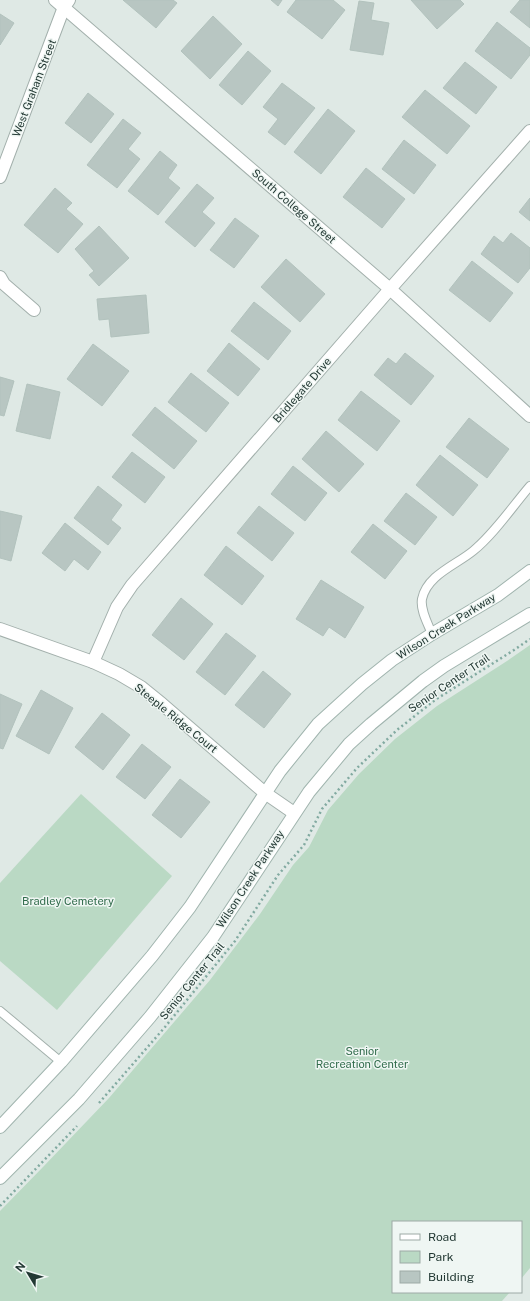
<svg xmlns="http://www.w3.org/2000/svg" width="530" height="1301" viewBox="0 0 530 1301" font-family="'Public Sans',sans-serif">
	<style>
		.green { fill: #bad9c4 }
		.building { fill: #b8c6c2; stroke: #b2c2bd }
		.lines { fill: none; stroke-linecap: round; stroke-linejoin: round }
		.service-casing { stroke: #a3b0ac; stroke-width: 10 }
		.minor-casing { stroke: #a3b0ac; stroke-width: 14 }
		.secondary-casing { stroke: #a0b4ae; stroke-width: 14 }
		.path { stroke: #82aaa1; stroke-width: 2.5; stroke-dasharray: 2 3; stroke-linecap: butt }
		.service { stroke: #fff; stroke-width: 8 }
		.minor { stroke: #fff; stroke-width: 12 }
		.secondary { stroke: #fff; stroke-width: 12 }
		.labels { text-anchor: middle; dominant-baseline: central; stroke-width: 3; stroke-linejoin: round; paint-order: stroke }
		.street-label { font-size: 11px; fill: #223833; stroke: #eff6f3 }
		.park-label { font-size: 11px; fill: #306b4b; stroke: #eff6f3 }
	</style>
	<rect width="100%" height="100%" fill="#dfe9e5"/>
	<!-- green -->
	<g class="green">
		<polygon points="530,645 530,1268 521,1279 521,1222 393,1222 393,1292 510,1292 502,1301 0,1301 0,1211 43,1167 109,1098 210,980 260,914 293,865 309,847 328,810 359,774 395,739 437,706 507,661"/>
		<polygon points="81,794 172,876 57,1010 0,961 0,883"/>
	</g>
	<!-- building -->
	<g class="building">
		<polygon points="123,0 173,0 177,3 156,28"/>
		<polygon points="271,0 282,0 278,6"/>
		<polygon points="296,0 333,0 345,10 322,39 287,12"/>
		<polygon points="411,0 460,0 464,4 437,29"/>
		<polygon points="520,0 530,0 530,28 510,12"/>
		<polygon points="359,1 374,3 371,20 389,23 383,55 350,50"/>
		<polygon points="0,14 14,23 0,45"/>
		<polygon points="213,16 242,44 210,79 181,51"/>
		<polygon points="497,22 530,48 530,55 511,79 475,51"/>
		<polygon points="248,51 271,71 242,105 219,85"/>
		<polygon points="465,62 497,87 476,114 443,88"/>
		<polygon points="282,83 315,108 285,145 268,132 278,119 263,107"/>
		<polygon points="425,90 470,126 447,154 402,117"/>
		<polygon points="88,93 114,114 91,143 65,123"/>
		<polygon points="328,109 355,131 321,174 294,152"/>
		<polygon points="123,119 141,133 128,149 140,159 117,188 87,165"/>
		<polygon points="404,140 436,165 414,194 382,169"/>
		<polygon points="160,151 177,165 168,178 180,188 158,215 128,191"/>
		<polygon points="366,168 405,199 382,228 343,197"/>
		<polygon points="197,184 214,198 202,212 215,223 195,247 165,222"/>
		<polygon points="55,188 72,203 66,209 83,224 58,253 24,225"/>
		<polygon points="530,198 530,221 519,212"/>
		<polygon points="235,218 259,236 234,268 210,250"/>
		<polygon points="99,226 129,258 99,286 89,275 94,271 75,249"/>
		<polygon points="511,233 530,248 530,268 518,283 481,254 494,236 503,243"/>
		<polygon points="286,259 325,294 300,322 261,287"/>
		<polygon points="472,261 513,293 490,322 449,290"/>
		<polygon points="146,295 149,333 111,337 109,319 99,320 97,299"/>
		<polygon points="254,302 291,331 268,360 231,331"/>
		<polygon points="229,343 260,369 238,396 207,371"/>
		<polygon points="93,344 129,371 102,406 67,379"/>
		<polygon points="405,353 434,376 411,405 374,375 388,358 396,364"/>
		<polygon points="191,373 229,403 206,432 168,402"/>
		<polygon points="0,377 14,381 4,416 0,415"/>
		<polygon points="27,384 60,392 50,439 16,431"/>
		<polygon points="361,391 400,421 377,451 338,420"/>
		<polygon points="155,407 197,441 174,469 132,435"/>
		<polygon points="469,418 509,449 487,478 446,447"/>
		<polygon points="326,431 364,464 339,492 302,459"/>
		<polygon points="132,452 165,477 145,503 112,477"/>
		<polygon points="440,455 478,485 453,516 416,485"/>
		<polygon points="293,466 327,493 305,521 271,494"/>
		<polygon points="98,486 122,505 111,520 121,528 108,545 74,518"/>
		<polygon points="406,493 437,517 415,545 384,521"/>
		<polygon points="259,506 294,533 272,561 237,533"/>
		<polygon points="0,511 22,516 11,561 0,558"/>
		<polygon points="65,523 101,552 88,570 74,559 65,571 42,553"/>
		<polygon points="373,524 407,551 385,579 351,552"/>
		<polygon points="226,546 264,576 242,605 204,575"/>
		<polygon points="321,580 364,607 345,638 329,627 323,636 296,619"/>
		<polygon points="181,598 213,624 184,660 152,635"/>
		<polygon points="226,633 256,656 225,695 196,672"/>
		<polygon points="263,671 291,694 264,728 235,705"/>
		<polygon points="41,690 73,708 49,754 16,736"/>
		<polygon points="0,694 22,704 3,749 0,748"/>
		<polygon points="102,713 130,735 103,770 75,747"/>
		<polygon points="142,744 171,767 145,799 116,777"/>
		<polygon points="180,779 210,802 181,838 152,815"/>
	</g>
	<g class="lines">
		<!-- service casing -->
		<g class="service-casing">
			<g id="service">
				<path d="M432,634C428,624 420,610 422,599C427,575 456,565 473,551C494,534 512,507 530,486"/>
				<polyline points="0,1011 61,1062"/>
			</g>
		</g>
		<!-- minor casing -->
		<g class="minor-casing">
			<g id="minor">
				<polyline points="55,0 390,289 530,416"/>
				<polyline points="0,177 64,7 69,0"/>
				<polyline points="0,277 4,284 34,310"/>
				<polyline points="0,629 93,662 119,674 141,687 162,704 265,793 294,813"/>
				<polyline points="93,662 117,607 132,585 390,289 530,131"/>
			</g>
		</g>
		<!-- secondary casing -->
		<g class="secondary-casing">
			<g id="secondary">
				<polyline points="0,1127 61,1062 152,956 190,907 280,771 318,724 362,684 392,660 432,634 498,595 530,571"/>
				<polyline points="0,1178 79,1099 150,1017 213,937 309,792 349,744 371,724 423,681 444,666 530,614"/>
			</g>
		</g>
		<!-- path -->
		<g class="path">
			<polyline points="99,1103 165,1027 235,941 278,875 304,845 322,809 357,768 397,730 435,700 514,650 530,639"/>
			<polyline points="0,1206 77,1126"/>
		</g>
		<!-- service -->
		<use href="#service" class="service"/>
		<!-- minor -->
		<use href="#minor" class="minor"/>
		<!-- secondary -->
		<use href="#secondary" class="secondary"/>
	</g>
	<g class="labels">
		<!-- street labels -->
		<g class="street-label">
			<text transform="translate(34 88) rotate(-69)">West Graham Street</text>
			<text transform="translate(294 206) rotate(41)">South College Street</text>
			<text transform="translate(302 390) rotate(-49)">Bridlegate Drive</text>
			<text transform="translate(446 626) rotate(-32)">Wilson Creek Parkway</text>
			<text transform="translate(449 683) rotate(-34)">Senior Center Trail</text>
			<text transform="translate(176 718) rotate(39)">Steeple Ridge Court</text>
			<text transform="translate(250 879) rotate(-57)">Wilson Creek Parkway</text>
			<text transform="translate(192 981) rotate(-51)">Senior Center Trail</text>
		</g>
		<!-- park labels -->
		<g class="park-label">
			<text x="68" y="901">Bradley Cemetery</text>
			<text x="362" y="1051">Senior<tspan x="362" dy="13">Recreation Center</tspan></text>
		</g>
	</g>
	<!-- legend -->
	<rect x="392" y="1221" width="130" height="72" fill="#eff6f3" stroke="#9daaa6"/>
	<rect x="400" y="1234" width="20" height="6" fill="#ffffff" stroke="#9daaa6"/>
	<text x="428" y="1241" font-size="12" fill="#223833">Road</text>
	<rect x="400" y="1251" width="20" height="12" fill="#bad9c4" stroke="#9daaa6"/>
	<text x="428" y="1261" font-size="12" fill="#223833">Park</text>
	<rect x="400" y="1271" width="20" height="12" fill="#b8c6c2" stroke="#9daaa6"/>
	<text x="428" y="1281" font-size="12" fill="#223833">Building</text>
	<!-- north arrow -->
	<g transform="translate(28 1273) rotate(308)" stroke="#eff6f3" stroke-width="3" paint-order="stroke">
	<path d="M0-3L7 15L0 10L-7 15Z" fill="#223833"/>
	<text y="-6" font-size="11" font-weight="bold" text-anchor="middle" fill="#223833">N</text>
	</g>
</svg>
